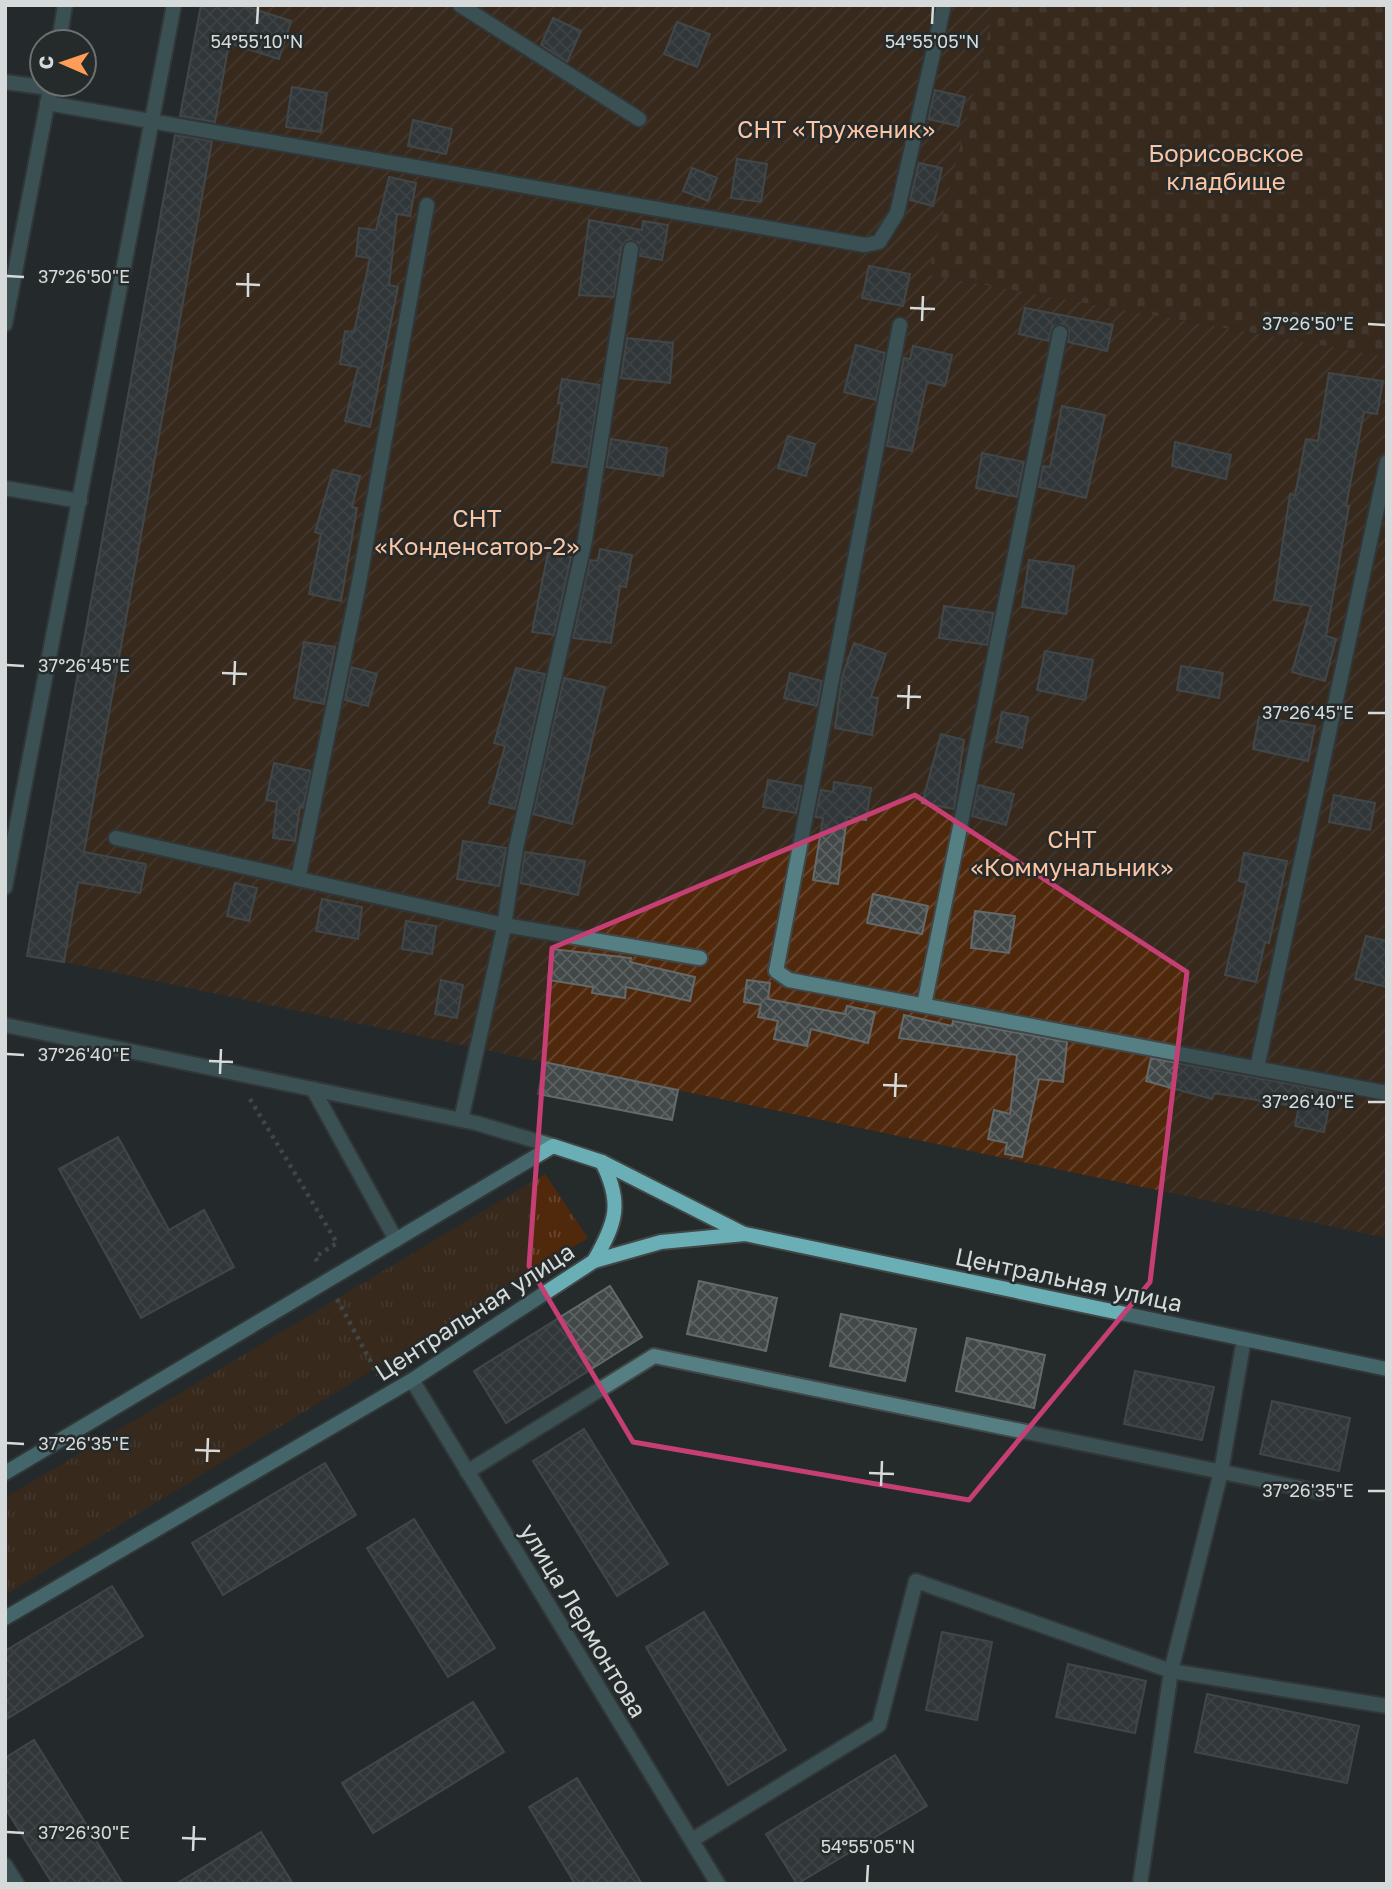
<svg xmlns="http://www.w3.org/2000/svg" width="1392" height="1889" viewBox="0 0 1392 1889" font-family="'Golos Text',sans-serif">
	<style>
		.grass { fill: url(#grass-tufts) }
		.cemetery { fill: url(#cemetery-stones) }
		.garden { fill: url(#garden-furrows) }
		.building { fill: url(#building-cross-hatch); stroke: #646a6a; stroke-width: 2 }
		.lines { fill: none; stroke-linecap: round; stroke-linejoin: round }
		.lane-casing { stroke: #414647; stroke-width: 18 }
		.street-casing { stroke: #414647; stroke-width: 18 }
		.secondary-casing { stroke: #414647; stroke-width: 18 }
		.path { stroke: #626767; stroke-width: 4.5; stroke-dasharray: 3.5 5; stroke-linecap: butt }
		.lane { stroke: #557f82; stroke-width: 14 }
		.street { stroke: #557f82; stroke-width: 14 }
		.secondary { stroke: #6aafb5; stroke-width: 14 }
		.marked { fill: none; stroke: #c63f74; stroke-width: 5; stroke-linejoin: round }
		.ticks { fill: none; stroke: #d6dada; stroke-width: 2.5 }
		.labels { text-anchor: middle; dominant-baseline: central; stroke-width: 5; stroke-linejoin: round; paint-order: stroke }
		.park-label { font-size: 24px; fill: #fdc4a1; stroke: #252a2b }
		.street-label { font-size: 24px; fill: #d6dada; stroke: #252a2b }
		.ticks-label { font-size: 18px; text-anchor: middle; fill: #d6dada; stroke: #252a2b; stroke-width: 5; stroke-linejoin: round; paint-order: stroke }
	</style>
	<defs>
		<pattern id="grass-tufts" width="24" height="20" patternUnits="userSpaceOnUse" patternTransform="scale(1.75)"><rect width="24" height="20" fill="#50290d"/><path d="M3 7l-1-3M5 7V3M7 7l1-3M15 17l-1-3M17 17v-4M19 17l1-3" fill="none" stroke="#684730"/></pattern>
		<pattern id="cemetery-stones" width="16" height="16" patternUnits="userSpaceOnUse" patternTransform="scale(1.75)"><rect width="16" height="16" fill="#50290d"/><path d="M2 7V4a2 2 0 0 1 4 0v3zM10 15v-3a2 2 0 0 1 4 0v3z" fill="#684730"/></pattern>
		<pattern id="garden-furrows" width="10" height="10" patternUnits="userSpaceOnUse" patternTransform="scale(1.75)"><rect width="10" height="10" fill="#50290d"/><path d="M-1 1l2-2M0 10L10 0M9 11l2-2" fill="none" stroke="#684730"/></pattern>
		<pattern id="building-cross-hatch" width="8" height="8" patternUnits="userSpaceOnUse" patternTransform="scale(1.75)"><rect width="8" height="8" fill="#424748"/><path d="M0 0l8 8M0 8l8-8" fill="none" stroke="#5d6162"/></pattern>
	</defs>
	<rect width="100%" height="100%" fill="#252a2b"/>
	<!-- grass -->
	<polygon class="grass" points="545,1174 588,1238 5,1595 5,1498"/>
	<!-- cemetery -->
	<polygon class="cemetery" points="995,5 1387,5 1387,357 928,275"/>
	<!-- garden -->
	<polygon class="garden" points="236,5 995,5 928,275 1387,357 1387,1238 64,962"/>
	<!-- building -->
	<g class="building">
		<polygon points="201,5 241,5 291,21 279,59 229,43 215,122 180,116"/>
		<polygon points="553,18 581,31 567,62 541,45"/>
		<polygon points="677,22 710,34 697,67 664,54"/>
		<polygon points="292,87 327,93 321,132 286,127"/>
		<polygon points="935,90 965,97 958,126 928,119"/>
		<polygon points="413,120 452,129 446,154 408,146"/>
		<polygon points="175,135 212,141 84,852 146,864 140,893 78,882 64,962 27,956"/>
		<polygon points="737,159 767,164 761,202 731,198"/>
		<polygon points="919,163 942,168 933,206 910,200"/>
		<polygon points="692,168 717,178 708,201 683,191"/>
		<polygon points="389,177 416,183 410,216 397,214 389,285 398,287 370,427 345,421 358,367 340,364 345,331 354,332 370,258 356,256 359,228 376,230"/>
		<polygon points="589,220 642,230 643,221 668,225 662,260 640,256 638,242 627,240 621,248 614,297 579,295"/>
		<polygon points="869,266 910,274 903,306 862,298"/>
		<polygon points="1025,308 1113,325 1107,351 1068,342 1069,331 1063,324 1052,327 1049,341 1019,334"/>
		<polygon points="627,338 673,343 670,383 621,378"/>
		<polygon points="856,345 885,353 876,400 844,392"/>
		<polygon points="913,346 952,355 945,386 927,382 912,451 887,446 904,358 910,359"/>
		<polygon points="1329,373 1383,381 1377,414 1364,412 1346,506 1349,506 1326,636 1336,639 1325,681 1292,672 1311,606 1274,600 1290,494 1295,495 1306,439 1318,441"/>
		<polygon points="562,379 600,385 587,467 552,462 562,403 558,403"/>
		<polygon points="1062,406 1105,415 1086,498 1039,487 1043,466 1050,467"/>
		<polygon points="788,436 815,444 806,476 778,468"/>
		<polygon points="611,439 667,448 663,476 606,467"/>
		<polygon points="1175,442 1231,455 1226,479 1172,466"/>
		<polygon points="982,453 1024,462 1017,497 976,488"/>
		<polygon points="333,470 360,476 352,507 357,508 341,601 309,594 321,534 315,532"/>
		<polygon points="600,549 632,555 626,587 620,586 611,643 573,638 590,560 598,561"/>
		<polygon points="548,553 571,557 554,635 532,632"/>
		<polygon points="1029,560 1074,566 1066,614 1022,607"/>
		<polygon points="944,606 994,613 987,645 939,638"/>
		<polygon points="304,642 335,647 324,704 294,698"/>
		<polygon points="854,643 886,654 871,697 878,698 872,735 835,728 842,677"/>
		<polygon points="1045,651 1093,660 1085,700 1037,690"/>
		<polygon points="1181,666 1223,673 1219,698 1177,690"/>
		<polygon points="351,667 377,674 368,706 345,700"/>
		<polygon points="516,668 545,674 515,809 489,803 505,746 494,743"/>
		<polygon points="790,673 822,681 817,706 784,698"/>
		<polygon points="564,678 605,687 572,824 533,814"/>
		<polygon points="1002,712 1028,717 1022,748 996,742"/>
		<polygon points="1259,717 1315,726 1308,761 1253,749"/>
		<polygon points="941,734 964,740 954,809 922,803"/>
		<polygon points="274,763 311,771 303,808 300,807 295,841 273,838 277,802 266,800"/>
		<polygon points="768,780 802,786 796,813 763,807"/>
		<polygon points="834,782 871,788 866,820 847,817 838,884 813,880 823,818 815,817 821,790 833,792"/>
		<polygon points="978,785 1014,794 1006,825 972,816"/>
		<polygon points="1334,795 1375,803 1370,830 1329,822"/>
		<polygon points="463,841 506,848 499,886 457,879"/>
		<polygon points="525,852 585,861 578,895 520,883"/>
		<polygon points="1244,853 1287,861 1269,943 1265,942 1256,982 1225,975 1247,883 1239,881"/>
		<polygon points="235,883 257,888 249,921 227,916"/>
		<polygon points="873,894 928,906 922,934 867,923"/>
		<polygon points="322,899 362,907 358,939 316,931"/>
		<polygon points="975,911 1015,916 1009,953 971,948"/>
		<polygon points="406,921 436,926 432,954 402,949"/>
		<polygon points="1366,936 1387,941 1387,987 1355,979"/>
		<polygon points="552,949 631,958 630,962 695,977 690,1001 626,987 625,998 592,993 593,987 548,980"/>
		<polygon points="441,980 463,985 457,1018 435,1014"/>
		<polygon points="747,980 770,983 768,999 845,1014 847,1006 875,1012 868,1043 811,1029 807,1046 774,1039 778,1021 758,1017 761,1005 744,1002"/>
		<polygon points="904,1015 952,1026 953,1021 1067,1042 1063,1082 1039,1079 1022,1157 1005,1154 1007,1143 988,1139 994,1110 1010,1114 1017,1055 899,1038"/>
		<polygon points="1151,1058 1332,1092 1324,1132 1295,1126 1299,1107 1214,1093 1212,1099 1146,1081"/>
		<polygon points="544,1062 678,1090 672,1120 538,1094"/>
		<polygon points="118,1137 169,1230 204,1210 234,1267 141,1318 59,1169"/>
		<polygon points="699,1281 777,1298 766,1351 687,1334"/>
		<polygon points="610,1286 642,1337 506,1423 474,1371"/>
		<polygon points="841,1314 916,1329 905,1381 830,1366"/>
		<polygon points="967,1338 1045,1355 1034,1408 956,1391"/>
		<polygon points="1135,1371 1214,1387 1202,1440 1124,1424"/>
		<polygon points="1272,1401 1350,1418 1339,1471 1260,1454"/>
		<polygon points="584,1429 668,1564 617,1596 533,1461"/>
		<polygon points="325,1463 356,1515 223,1595 192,1543"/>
		<polygon points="414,1519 495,1648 448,1677 367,1548"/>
		<polygon points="112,1586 143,1636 5,1720 5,1651"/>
		<polygon points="704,1612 786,1750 728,1785 646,1647"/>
		<polygon points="942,1632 992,1642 977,1720 926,1710"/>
		<polygon points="1068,1664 1146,1681 1135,1733 1056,1717"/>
		<polygon points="1207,1694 1359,1726 1347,1783 1195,1752"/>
		<polygon points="473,1702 504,1752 373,1833 342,1783"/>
		<polygon points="34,1740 123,1884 53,1884 5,1808 5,1758"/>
		<polygon points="895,1755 927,1806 797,1884 766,1834"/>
		<polygon points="577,1778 642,1884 575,1884 529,1807"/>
		<polygon points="261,1832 293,1884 176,1884"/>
	</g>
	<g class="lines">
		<!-- lane casing -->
		<g class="lane-casing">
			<g id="lane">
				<polyline points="460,5 639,119"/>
				<polyline points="5,82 50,88"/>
				<polyline points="47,103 865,245 879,242 897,213 944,5"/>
				<polyline points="900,325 776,971 789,980 1387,1093"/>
				<polyline points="5,488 80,501"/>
				<polyline points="116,838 504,925 700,958"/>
				<polyline points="298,879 358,588 427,205"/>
				<polyline points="5,887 174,5"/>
				<polyline points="924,1005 1060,333"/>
				<polyline points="1257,1068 1387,462"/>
				<polyline points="313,1089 396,1240"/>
				<polyline points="461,1120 503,932 516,848 585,540 631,249"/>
				<polyline points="467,1472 654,1356 1320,1492"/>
				<polyline points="692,1840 879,1725 916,1581 1171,1671 1387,1706"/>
				<polyline points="5,1865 17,1884"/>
				<polyline points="1140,1884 1171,1671 1221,1472 1244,1339"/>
			</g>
		</g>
		<!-- street casing -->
		<g class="street-casing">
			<g id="street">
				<polyline points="59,42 65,5"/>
				<polyline points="5,324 51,84"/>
				<polyline points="5,1025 476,1123 553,1146"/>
				<polyline points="412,1380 718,1884"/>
			</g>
		</g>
		<!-- secondary casing -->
		<g class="secondary-casing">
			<g id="secondary">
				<path d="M594,1261C616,1223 623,1203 602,1162"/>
				<polyline points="5,1473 553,1146 602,1162 744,1234"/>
				<polyline points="5,1618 412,1380 594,1261 661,1242 745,1234 1387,1369"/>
			</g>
		</g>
		<!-- path -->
		<g class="path">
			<polyline points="250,1099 337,1243 315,1257 319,1264"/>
			<polyline points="337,1299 378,1375"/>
		</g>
		<!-- lane -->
		<use href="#lane" class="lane"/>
		<!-- street -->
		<use href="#street" class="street"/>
		<!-- secondary -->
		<use href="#secondary" class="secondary"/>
	</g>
	<!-- marked area -->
	<path d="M0 0H1392V1889H0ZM915,795L1187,972L1150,1282L969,1500L633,1442L529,1266L552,948Z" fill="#252a2b" fill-opacity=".55" fill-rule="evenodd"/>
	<path class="marked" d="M915,795L1187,972L1150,1282L969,1500L633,1442L529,1266L552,948Z"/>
	<!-- ticks -->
	<path class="ticks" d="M257,24L258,7M932,24L933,7M7,276L24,277M236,284L260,285M248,297V273M910,308L935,309M922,321L923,296M1368,324L1385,325M7,665L24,666M222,673L247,674M234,685L235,661M897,696L921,697M908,709L909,685M1368,713H1385M7,1054L24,1055M209,1061L233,1062M220,1074L221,1049M883,1085L907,1086M895,1097L896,1073M1368,1102H1385M7,1443L24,1444M195,1450L220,1451M207,1462L208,1438M869,1473L894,1474M881,1486L882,1461M1368,1491H1385M7,1832L24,1833M182,1838L206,1839M193,1851L194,1826M867,1882L868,1865"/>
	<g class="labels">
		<!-- park labels -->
		<g class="park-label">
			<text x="836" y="128">СНТ «Труженик»</text>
			<text x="1226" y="152">Борисовское<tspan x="1226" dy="28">кладбище</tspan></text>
			<text x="477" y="517">СНТ<tspan x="477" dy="28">«Конденсатор-2»</tspan></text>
			<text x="1072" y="838">СНТ<tspan x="1072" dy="28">«Коммунальник»</tspan></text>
		</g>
		<!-- street labels -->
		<g class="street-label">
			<text transform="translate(1069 1279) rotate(12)">Центральная улица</text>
			<text transform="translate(474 1311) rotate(-33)">Центральная улица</text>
			<text transform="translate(584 1620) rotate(59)">улица Лермонтова</text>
		</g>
	</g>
	<g class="ticks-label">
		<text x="257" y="48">54°55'10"N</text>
		<text x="932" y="48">54°55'05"N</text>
		<text x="84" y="283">37°26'50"E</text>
		<text x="1308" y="330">37°26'50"E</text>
		<text x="84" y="672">37°26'45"E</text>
		<text x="1308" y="719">37°26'45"E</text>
		<text x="84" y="1061">37°26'40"E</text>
		<text x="1308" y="1108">37°26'40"E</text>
		<text x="84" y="1450">37°26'35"E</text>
		<text x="1308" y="1497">37°26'35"E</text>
		<text x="84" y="1839">37°26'30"E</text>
		<text x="868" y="1853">54°55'05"N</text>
	</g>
	<!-- border -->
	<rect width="1392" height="1889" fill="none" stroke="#d6dada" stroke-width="14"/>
	<!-- north arrow -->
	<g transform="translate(63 63) rotate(272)"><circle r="33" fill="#252a2b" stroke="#6c7071" stroke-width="2"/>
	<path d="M0-5L12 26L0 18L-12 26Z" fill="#fe9c58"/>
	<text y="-10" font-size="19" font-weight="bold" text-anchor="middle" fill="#d6dada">С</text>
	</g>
</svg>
